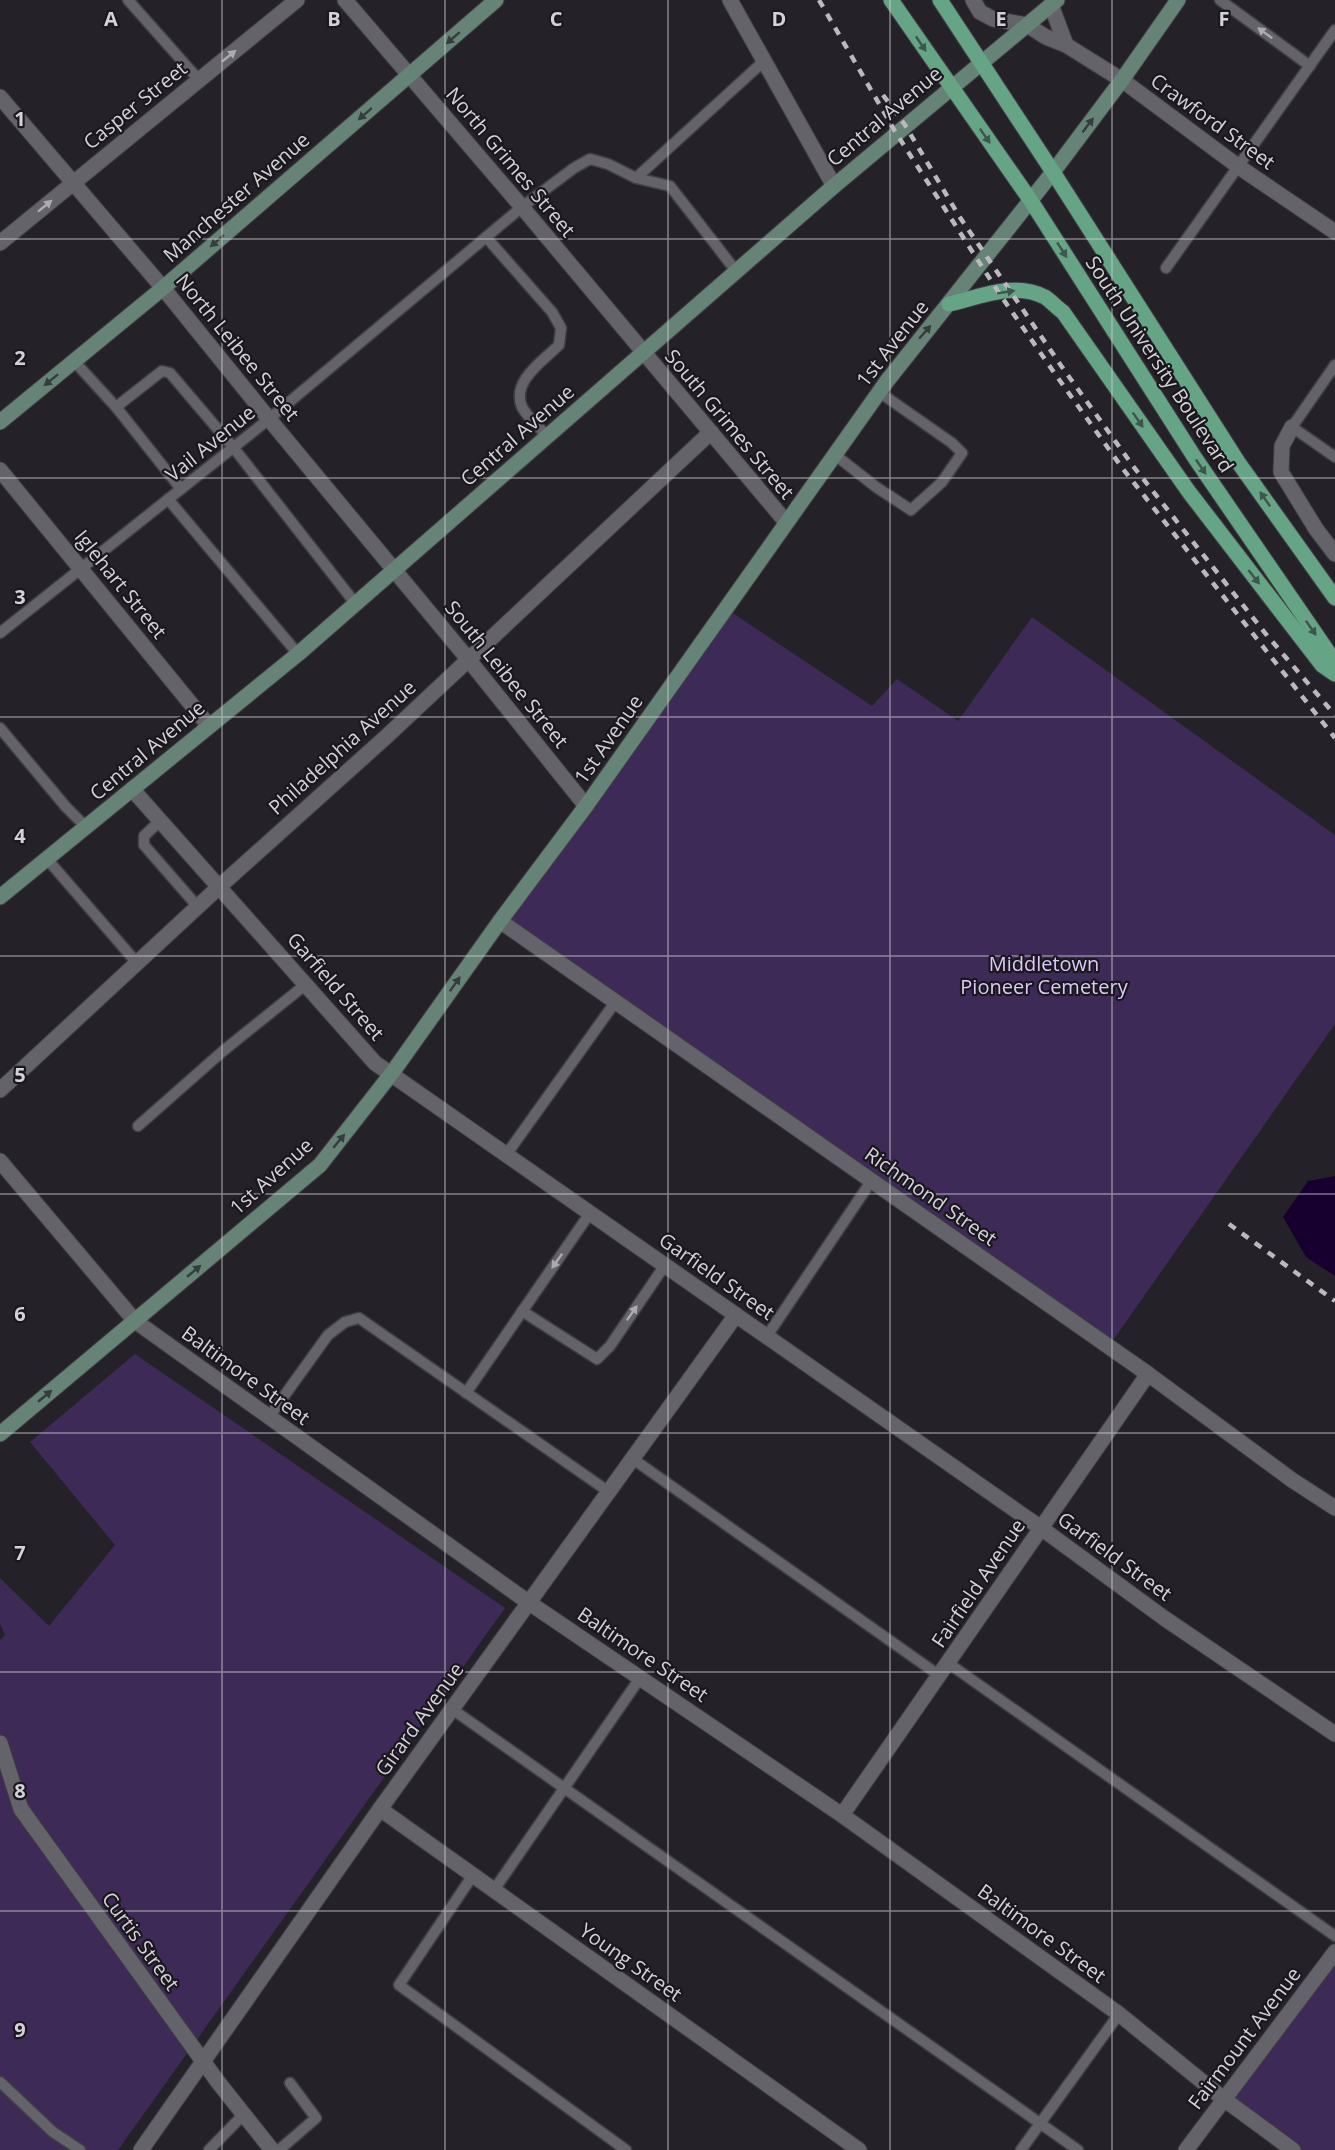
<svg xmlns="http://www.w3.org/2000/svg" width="1335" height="2150" viewBox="0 0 1335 2150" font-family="'Open Sans',sans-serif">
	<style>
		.green { fill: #3d2a57 }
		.water { fill: #170030 }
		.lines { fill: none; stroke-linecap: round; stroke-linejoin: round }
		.lane-casing { stroke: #413f44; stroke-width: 13 }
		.street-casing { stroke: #413f44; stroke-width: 17 }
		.secondary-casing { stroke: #413f44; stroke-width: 17 }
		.primary-casing { stroke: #413f44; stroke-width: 17 }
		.lane { stroke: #65636a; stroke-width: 10 }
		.street { stroke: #65636a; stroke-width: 15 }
		.secondary { stroke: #658477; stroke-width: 15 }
		.primary { stroke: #65a484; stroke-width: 15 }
		.rail { stroke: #bbb9be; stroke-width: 4.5; stroke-dasharray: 8 8; stroke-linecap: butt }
		.oneway { fill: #adabb1 }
		.oneway2 { fill: #343e3d }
		.oneway3 { fill: #3c574c }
		.grid { fill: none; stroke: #d4d2d7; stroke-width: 1.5; stroke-opacity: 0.55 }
		.labels { text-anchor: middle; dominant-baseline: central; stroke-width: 4.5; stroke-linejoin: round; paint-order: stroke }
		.street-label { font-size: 20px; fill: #d4d2d7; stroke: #1a181e }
		.park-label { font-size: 20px; fill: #dacaf5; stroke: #1a181e }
		.grid-label { font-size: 20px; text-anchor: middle; font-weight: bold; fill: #d4d2d7; stroke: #1a181e; stroke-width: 4.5; stroke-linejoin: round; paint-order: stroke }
	</style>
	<rect width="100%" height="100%" fill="#242228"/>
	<!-- green -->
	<g class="green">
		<polygon points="725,608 872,706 897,679 958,721 1032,617 1335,835 1335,1024 1109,1346 500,921"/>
		<polygon points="135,1354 505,1608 118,2150 0,2150 0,1640 5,1635 0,1623 0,1578 49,1626 115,1545 30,1442"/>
		<polygon points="1335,1952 1335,2150 1293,2150 1225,2100"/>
	</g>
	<!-- water -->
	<polygon class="water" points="1335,1176 1335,1276 1306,1257 1283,1217 1308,1181"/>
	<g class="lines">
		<!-- lane casing -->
		<g class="lane-casing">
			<g id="lane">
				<polyline points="128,0 199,80"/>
				<polyline points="1220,0 1310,66"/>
				<polyline points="636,178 764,61"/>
				<path d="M486,237L552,312L561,328L559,345C543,361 511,381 522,407C527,417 540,428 547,436"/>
				<polyline points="1166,268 1335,30"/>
				<polyline points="74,361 116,407"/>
				<polyline points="1335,365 1292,427 1335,457"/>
				<polyline points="834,454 876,487 911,510 942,482 962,453 952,443 879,392"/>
				<polyline points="181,489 116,407 162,371 170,373 233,447 355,603"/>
				<polyline points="168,499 298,654"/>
				<polyline points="0,633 269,419 522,207 574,168 590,159 608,164 636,178 670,186 736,271"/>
				<polyline points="0,728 66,807 87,828"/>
				<polyline points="161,820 144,836 144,845 198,907"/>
				<polyline points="47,859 137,963"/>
				<polyline points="138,1126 223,1051 305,985"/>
				<polyline points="506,1155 616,1001"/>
				<polyline points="522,1311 597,1359 610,1346 665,1265"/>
				<polyline points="767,1336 872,1180"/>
				<polyline points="466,1393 590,1213"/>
				<polyline points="269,1417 328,1335 345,1322 359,1318 609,1492"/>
				<polyline points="633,1459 940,1676"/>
				<polyline points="948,1663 1335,1936"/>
				<polyline points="452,1709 1078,2150"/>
				<polyline points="473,1875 399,1985 626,2150"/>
				<polyline points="494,1890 640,1678"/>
				<polyline points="0,2082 53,2132 80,2150"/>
				<polyline points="209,2150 244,2114"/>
				<polyline points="279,2150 316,2118 290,2083"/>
				<polyline points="1021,2150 1119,2014"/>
			</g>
		</g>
		<!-- street casing -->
		<g class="street-casing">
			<g id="street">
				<polyline points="345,0 522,207 786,522"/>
				<polyline points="730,0 834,186"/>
				<polyline points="973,0 980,12 993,19 1027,25 1046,37 1066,45 1122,80 1239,167 1335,232"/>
				<polyline points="1051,5 1066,45"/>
				<polyline points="0,97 163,288 269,419 468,659 586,806"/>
				<polyline points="0,243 297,0"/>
				<polyline points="1292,427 1282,446 1281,472 1316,529 1335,554"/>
				<polyline points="0,470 209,726"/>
				<polyline points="132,789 375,1063 1041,1528 1164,1618 1335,1734"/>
				<polyline points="500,921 1148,1374 1292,1480 1335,1508"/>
				<polyline points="0,1090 220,886 387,736 711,432"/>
				<polyline points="0,1161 135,1321 528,1602 842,1815 1119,2014 1225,2100 1293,2150"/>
				<polyline points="0,1743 21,1809 218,2082 272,2150"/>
				<polyline points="380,1809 859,2150"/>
				<polyline points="842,1815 1148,1374"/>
				<polyline points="141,2150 380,1809 736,1315"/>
				<polyline points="1186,2150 1335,1952"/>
			</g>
		</g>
		<!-- secondary casing -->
		<g class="secondary-casing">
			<g id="secondary">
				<polyline points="0,422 163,288 496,0"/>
				<polyline points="0,897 298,654 834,186 1057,0"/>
				<polyline points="0,1434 320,1165 392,1073 500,921 586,806 887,381 1053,172 1122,80 1178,0"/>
			</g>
		</g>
		<!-- primary casing -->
		<g class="primary-casing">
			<g id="primary">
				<polyline points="891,0 1031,201 1195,458 1335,662"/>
				<polyline points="940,0 1053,172 1238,462 1335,598"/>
				<path d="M949,304C980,297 1015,281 1045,297C1051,301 1057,308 1063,312L1189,492L1322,665L1335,674"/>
			</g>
		</g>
		<!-- lane -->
		<use href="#lane" class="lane"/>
		<!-- street -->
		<use href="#street" class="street"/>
		<!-- secondary -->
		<use href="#secondary" class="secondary"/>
		<!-- primary -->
		<use href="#primary" class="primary"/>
		<!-- rail -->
		<g class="rail">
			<polyline points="819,0 896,133 999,293 1053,371 1123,469 1335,738"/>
			<polyline points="883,95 905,125 959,216 1062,367 1133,466 1265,633 1335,715"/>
			<polyline points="1229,1224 1335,1301"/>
		</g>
	</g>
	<!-- one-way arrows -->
	<defs><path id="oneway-solid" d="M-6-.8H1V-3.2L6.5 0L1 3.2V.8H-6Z" transform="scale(1.5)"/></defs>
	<g class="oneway">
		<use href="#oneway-solid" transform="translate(1265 33) rotate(-144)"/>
		<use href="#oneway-solid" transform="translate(229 56) rotate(-39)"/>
		<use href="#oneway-solid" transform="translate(45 206) rotate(-39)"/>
		<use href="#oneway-solid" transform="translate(557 1261) rotate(125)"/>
		<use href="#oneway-solid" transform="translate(632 1313) rotate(-55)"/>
	</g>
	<g class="oneway2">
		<use href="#oneway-solid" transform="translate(453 38) rotate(139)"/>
		<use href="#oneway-solid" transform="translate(365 114) rotate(139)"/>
		<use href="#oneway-solid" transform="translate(1088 125) rotate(-53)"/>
		<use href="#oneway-solid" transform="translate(217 241) rotate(139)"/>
		<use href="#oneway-solid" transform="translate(925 332) rotate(-49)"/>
		<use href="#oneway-solid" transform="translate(51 380) rotate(141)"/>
		<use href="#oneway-solid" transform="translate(455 984) rotate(-55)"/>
		<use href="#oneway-solid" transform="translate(339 1141) rotate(-50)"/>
		<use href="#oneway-solid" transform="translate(194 1271) rotate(-40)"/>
		<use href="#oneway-solid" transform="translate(45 1396) rotate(-40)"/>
	</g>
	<g class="oneway3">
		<use href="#oneway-solid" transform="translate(921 44) rotate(56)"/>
		<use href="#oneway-solid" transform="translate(985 136) rotate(55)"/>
		<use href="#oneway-solid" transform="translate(1062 250) rotate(57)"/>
		<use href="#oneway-solid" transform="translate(1006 292) rotate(-9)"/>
		<use href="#oneway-solid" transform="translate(1138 420) rotate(55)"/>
		<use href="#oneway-solid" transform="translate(1201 467) rotate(56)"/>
		<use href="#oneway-solid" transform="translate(1265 499) rotate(-125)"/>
		<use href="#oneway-solid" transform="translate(1254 577) rotate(52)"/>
		<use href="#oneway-solid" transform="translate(1311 628) rotate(55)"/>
	</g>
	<!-- grid -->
	<path class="grid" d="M222,0V2150M445,0V2150M668,0V2150M890,0V2150M1112,0V2150M0,239H1335M0,478H1335M0,717H1335M0,956H1335M0,1194H1335M0,1433H1335M0,1672H1335M0,1911H1335"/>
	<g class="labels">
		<!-- street labels -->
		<g class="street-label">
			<text transform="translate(135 105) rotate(-39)">Casper Street</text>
			<text transform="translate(884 116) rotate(-40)">Central Avenue</text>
			<text transform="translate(1213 121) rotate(36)">Crawford Street</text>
			<text transform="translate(511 162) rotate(50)">North Grimes Street</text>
			<text transform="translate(236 197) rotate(-41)">Manchester Avenue</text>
			<text transform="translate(892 343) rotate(-52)">1st Avenue</text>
			<text transform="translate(238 347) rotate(51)">North Leibee Street</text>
			<text transform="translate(1160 364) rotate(57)">South University Boulevard</text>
			<text transform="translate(730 424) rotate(50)">South Grimes Street</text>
			<text transform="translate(517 435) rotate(-41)">Central Avenue</text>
			<text transform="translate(210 443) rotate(-39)">Vail Avenue</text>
			<text transform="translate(121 584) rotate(51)">Iglehart Street</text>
			<text transform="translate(507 674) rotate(51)">South Leibee Street</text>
			<text transform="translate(608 739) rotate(-55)">1st Avenue</text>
			<text transform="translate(342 747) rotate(-42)">Philadelphia Avenue</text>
			<text transform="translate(147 750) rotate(-40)">Central Avenue</text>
			<text transform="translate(336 986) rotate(49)">Garfield Street</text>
			<text transform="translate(271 1176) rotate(-42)">1st Avenue</text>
			<text transform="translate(931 1196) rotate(35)">Richmond Street</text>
			<text transform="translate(717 1276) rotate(35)">Garfield Street</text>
			<text transform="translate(246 1375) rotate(36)">Baltimore Street</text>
			<text transform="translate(1115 1556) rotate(36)">Garfield Street</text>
			<text transform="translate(978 1583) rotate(-56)">Fairfield Avenue</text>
			<text transform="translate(643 1654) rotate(34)">Baltimore Street</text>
			<text transform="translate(419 1719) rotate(-54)">Girard Avenue</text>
			<text transform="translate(1042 1933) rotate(36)">Baltimore Street</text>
			<text transform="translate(141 1941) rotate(54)">Curtis Street</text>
			<text transform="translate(631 1962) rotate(35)">Young Street</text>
			<text transform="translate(1244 2038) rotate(-53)">Fairmount Avenue</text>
		</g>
		<!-- park labels -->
		<g class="park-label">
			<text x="1044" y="963">Middletown<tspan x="1044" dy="23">Pioneer Cemetery</tspan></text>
		</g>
	</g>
	<g class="grid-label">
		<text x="111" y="26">A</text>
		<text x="334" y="26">B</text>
		<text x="556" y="26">C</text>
		<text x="779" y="26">D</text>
		<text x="1001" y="26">E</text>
		<text x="1224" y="26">F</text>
		<text x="20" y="126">1</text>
		<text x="20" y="365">2</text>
		<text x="20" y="604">3</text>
		<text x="20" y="843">4</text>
		<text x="20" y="1082">5</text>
		<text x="20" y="1321">6</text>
		<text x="20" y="1560">7</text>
		<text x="20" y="1798">8</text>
		<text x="20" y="2037">9</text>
	</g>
</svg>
